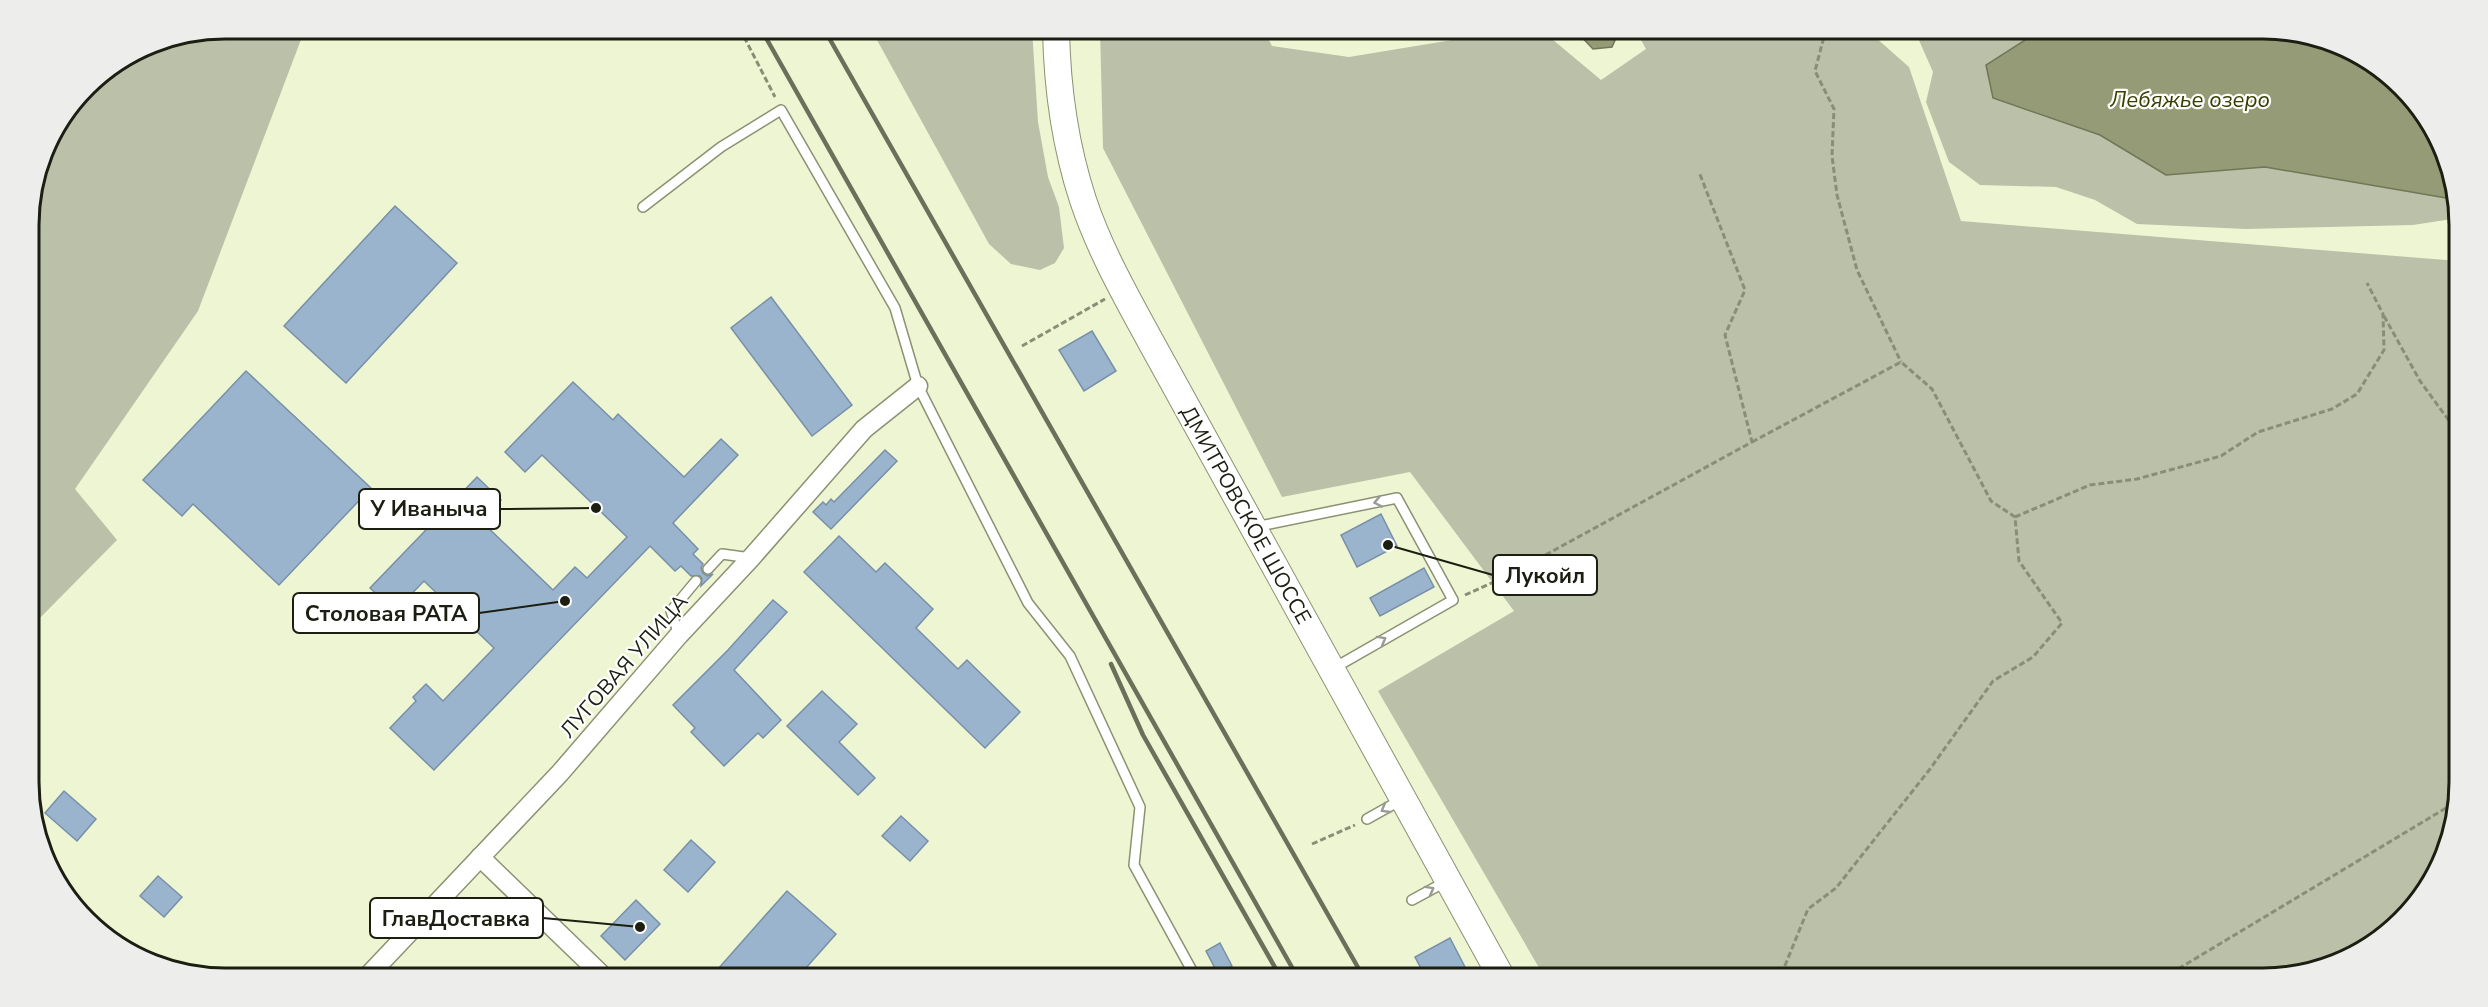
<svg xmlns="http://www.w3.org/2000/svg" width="2488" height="1007" viewBox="0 0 2488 1007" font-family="'Nunito Sans',sans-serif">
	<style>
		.green { fill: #bbc0a8 }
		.water { fill: #949b76; stroke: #707658; stroke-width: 1.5 }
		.building { fill: #9bb4cd; stroke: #7790a8; stroke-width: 1.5 }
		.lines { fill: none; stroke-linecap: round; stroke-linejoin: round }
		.lane-casing { stroke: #8b9172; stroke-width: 12 }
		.street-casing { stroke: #8b9172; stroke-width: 21 }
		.secondary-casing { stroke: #8b9172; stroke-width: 28 }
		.path { stroke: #898e76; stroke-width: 3; stroke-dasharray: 6 3; stroke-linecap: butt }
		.lane { stroke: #fff; stroke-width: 9 }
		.street { stroke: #fff; stroke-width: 18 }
		.secondary { stroke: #fff; stroke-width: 26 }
		.rail { stroke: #6b705b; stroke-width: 4.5 }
		.oneway { stroke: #989a94 }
		.labels { text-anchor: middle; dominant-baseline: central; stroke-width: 4.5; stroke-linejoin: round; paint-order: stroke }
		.street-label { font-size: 21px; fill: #1b1e11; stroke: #fff }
		.water-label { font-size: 22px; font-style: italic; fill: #383f00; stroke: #fff }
		.rim { fill: none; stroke: #1b1e11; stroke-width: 3 }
		.leader { fill: none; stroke: #1b1e11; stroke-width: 2 }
		.callout-dot { fill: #1b1e11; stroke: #fff; stroke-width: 2 }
		.callout { fill: #fff; stroke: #1b1e11; stroke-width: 2 }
		.callout-label { font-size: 22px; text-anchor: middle; font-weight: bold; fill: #1b1e11 }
	</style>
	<rect width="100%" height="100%" fill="#eef5d3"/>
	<!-- green -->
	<g class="green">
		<polygon points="225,29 305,29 198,311 75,489 117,540 31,627 29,212 49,138 95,77 150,43"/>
		<polygon points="871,29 1032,29 1038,122 1048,177 1059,207 1064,248 1055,263 1040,270 1011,264 989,244"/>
		<polygon points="1100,29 1263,29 1272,46 1349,57 1519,29 1540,29 1601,80 1646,49 1635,29 1866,29 1909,67 1961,221 2458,261 2459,782 2449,846 2419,901 2382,938 2327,968 2276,978 1545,978 1378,691 1514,611 1410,472 1282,497 1103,148"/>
		<polygon points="1344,29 1418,29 1383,38 1345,31"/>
		<polygon points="1914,29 2036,29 2030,37 1986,65 1993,98 2100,135 2166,175 2265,167 2458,200 2458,218 2413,225 2246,229 2137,224 2095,200 2056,187 1980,185 1949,162 1926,102 1933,72"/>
	</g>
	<!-- water -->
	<g class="water">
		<polygon points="1574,29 1620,29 1612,47 1593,49"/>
		<polygon points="2036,29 2263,29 2327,39 2373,62 2419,105 2458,200 2265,167 2166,175 2100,135 1993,98 1986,65 2030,37"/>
	</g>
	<!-- building -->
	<g class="building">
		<polygon points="395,206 457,263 346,383 284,326"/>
		<polygon points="771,297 852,405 812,436 731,328"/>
		<polygon points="1092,331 1116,371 1084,391 1059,350"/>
		<polygon points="246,371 371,488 279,585 193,504 182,516 143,480"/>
		<polygon points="573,382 613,420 618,414 684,477 721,439 738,455 673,523 698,549 693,554 703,564 701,568 703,573 707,576 713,574 701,586 702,579 700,576 691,576 681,566 675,571 650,546 434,770 390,728 416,701 413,697 426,684 443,701 494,648 424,581 395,611 370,588 477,477 501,500 481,521 553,590 575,567 587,578 627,537 542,455 525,472 505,452"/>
		<polygon points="885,450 897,461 831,529 813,512 823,502 826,505 831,499 834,502"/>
		<polygon points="1381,514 1397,546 1357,567 1341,535"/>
		<polygon points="839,536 876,572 885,563 933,609 916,628 958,669 967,660 1020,712 985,748 804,572"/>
		<polygon points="1424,568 1434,587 1380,616 1370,598"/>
		<polygon points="773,600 787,612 734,670 781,720 763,738 758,733 724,766 691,732 695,728 673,705 728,650"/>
		<polygon points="822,691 857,724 839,742 875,778 858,795 787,726"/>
		<polygon points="64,791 96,819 77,841 45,813"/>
		<polygon points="901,816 928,841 910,861 882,836"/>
		<polygon points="691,840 715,862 688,892 664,870"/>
		<polygon points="158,876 182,897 164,917 140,896"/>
		<polygon points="787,891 836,934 797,978 710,978"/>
		<polygon points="636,900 660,924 625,960 601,936"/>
		<polygon points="1450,938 1465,967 1461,970 1466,978 1426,978 1415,957"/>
		<polygon points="1220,943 1232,966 1218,974 1206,951"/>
	</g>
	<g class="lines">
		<!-- lane casing -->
		<g class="lane-casing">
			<g id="lane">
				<polyline points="643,207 721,147 781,110 895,308 918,386 1028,603 1070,656 1140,807 1134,865 1196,978"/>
				<polyline points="1255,527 1397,498 1453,600 1334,668"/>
				<polyline points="708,569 722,554 751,558"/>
				<polyline points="679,635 671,611 696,581"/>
				<polyline points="1367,819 1401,800"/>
				<polyline points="1412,900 1447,881"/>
			</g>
		</g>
		<!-- street casing -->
		<g class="street-casing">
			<g id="street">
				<polyline points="480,857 605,978"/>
				<polyline points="366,978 560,773 679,635 751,558 864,429 918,386"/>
			</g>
		</g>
		<!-- secondary casing -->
		<g class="secondary-casing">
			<path id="secondary" d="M1056,29C1057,86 1065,145 1083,200C1100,251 1127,298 1152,344L1502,978"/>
		</g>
		<!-- path -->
		<g class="path">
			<polyline points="740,29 775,97"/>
			<polyline points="1826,29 1815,71 1834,109 1832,156 1837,195 1857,270 1901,362"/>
			<polyline points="2384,316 2420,381 2458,433"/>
			<polyline points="1022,346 1105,299"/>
			<polyline points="1752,442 1901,362 1932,389 1991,501 2015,517 2019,561 2062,623 2033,657 1993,681 1930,769 1836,888 1808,909 1784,968 1778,978"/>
			<polyline points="2015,517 2090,485 2137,479 2221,456 2258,432 2332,409 2357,394 2384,350 2383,314 2367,283"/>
			<polyline points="1465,595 1507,576 1752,442 1725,335 1745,290 1699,172"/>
			<polyline points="1312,844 1355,825"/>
			<polyline points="2163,978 2456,802"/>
		</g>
		<!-- lane -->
		<use href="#lane" class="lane"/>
		<!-- street -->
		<use href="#street" class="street"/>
		<!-- secondary -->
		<use href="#secondary" class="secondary"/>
		<!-- rail -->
		<g class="rail">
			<polyline points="761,29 1298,978"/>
			<polyline points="824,29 1364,978"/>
			<polyline points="1111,664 1143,735 1281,978"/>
		</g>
	</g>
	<!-- one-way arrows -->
	<defs><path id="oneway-chevron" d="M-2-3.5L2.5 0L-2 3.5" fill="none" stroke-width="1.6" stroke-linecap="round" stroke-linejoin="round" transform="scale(1.5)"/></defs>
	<g class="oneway">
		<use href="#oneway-chevron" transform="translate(1378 502) rotate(168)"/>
		<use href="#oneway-chevron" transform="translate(1382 640) rotate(-29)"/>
		<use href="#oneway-chevron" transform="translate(1385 809) rotate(150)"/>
		<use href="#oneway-chevron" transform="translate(1430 890) rotate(-29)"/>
	</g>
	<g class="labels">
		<!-- street labels -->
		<g class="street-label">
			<text transform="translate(1246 515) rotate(61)">ДМИТРОВСКОЕ ШОССЕ</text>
			<text transform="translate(624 666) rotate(-49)">ЛУГОВАЯ УЛИЦА</text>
		</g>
		<!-- water labels -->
		<g class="water-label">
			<text x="2190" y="100">Лебяжье озеро</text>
		</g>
	</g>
	<!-- crop -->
	<path d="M0 0H2488V1007H0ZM225 39H2263A186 186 0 0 1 2449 225V782A186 186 0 0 1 2263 968H225A186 186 0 0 1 39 782V225A186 186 0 0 1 225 39Z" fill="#ededec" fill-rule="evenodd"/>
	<path class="rim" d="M225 39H2263A186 186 0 0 1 2449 225V782A186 186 0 0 1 2263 968H225A186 186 0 0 1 39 782V225A186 186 0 0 1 225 39Z"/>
	<!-- callouts -->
	<path class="leader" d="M596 508L500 509M1388 545L1493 575M565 601L479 613M640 927L543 918"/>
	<g class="callout-dot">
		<circle cx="596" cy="508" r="6"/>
		<circle cx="1388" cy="545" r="6"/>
		<circle cx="565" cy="601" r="6"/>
		<circle cx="640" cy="927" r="6"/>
	</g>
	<g class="callout">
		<rect x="359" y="489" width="141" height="40" rx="6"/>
		<rect x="1493" y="555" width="104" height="40" rx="6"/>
		<rect x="293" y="593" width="186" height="40" rx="6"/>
		<rect x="370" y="898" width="173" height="40" rx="6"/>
	</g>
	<g class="callout-label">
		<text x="429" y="516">У Иваныча</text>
		<text x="1545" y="583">Лукойл</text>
		<text x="386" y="621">Столовая РАТА</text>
		<text x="456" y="926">ГлавДоставка</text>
	</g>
</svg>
